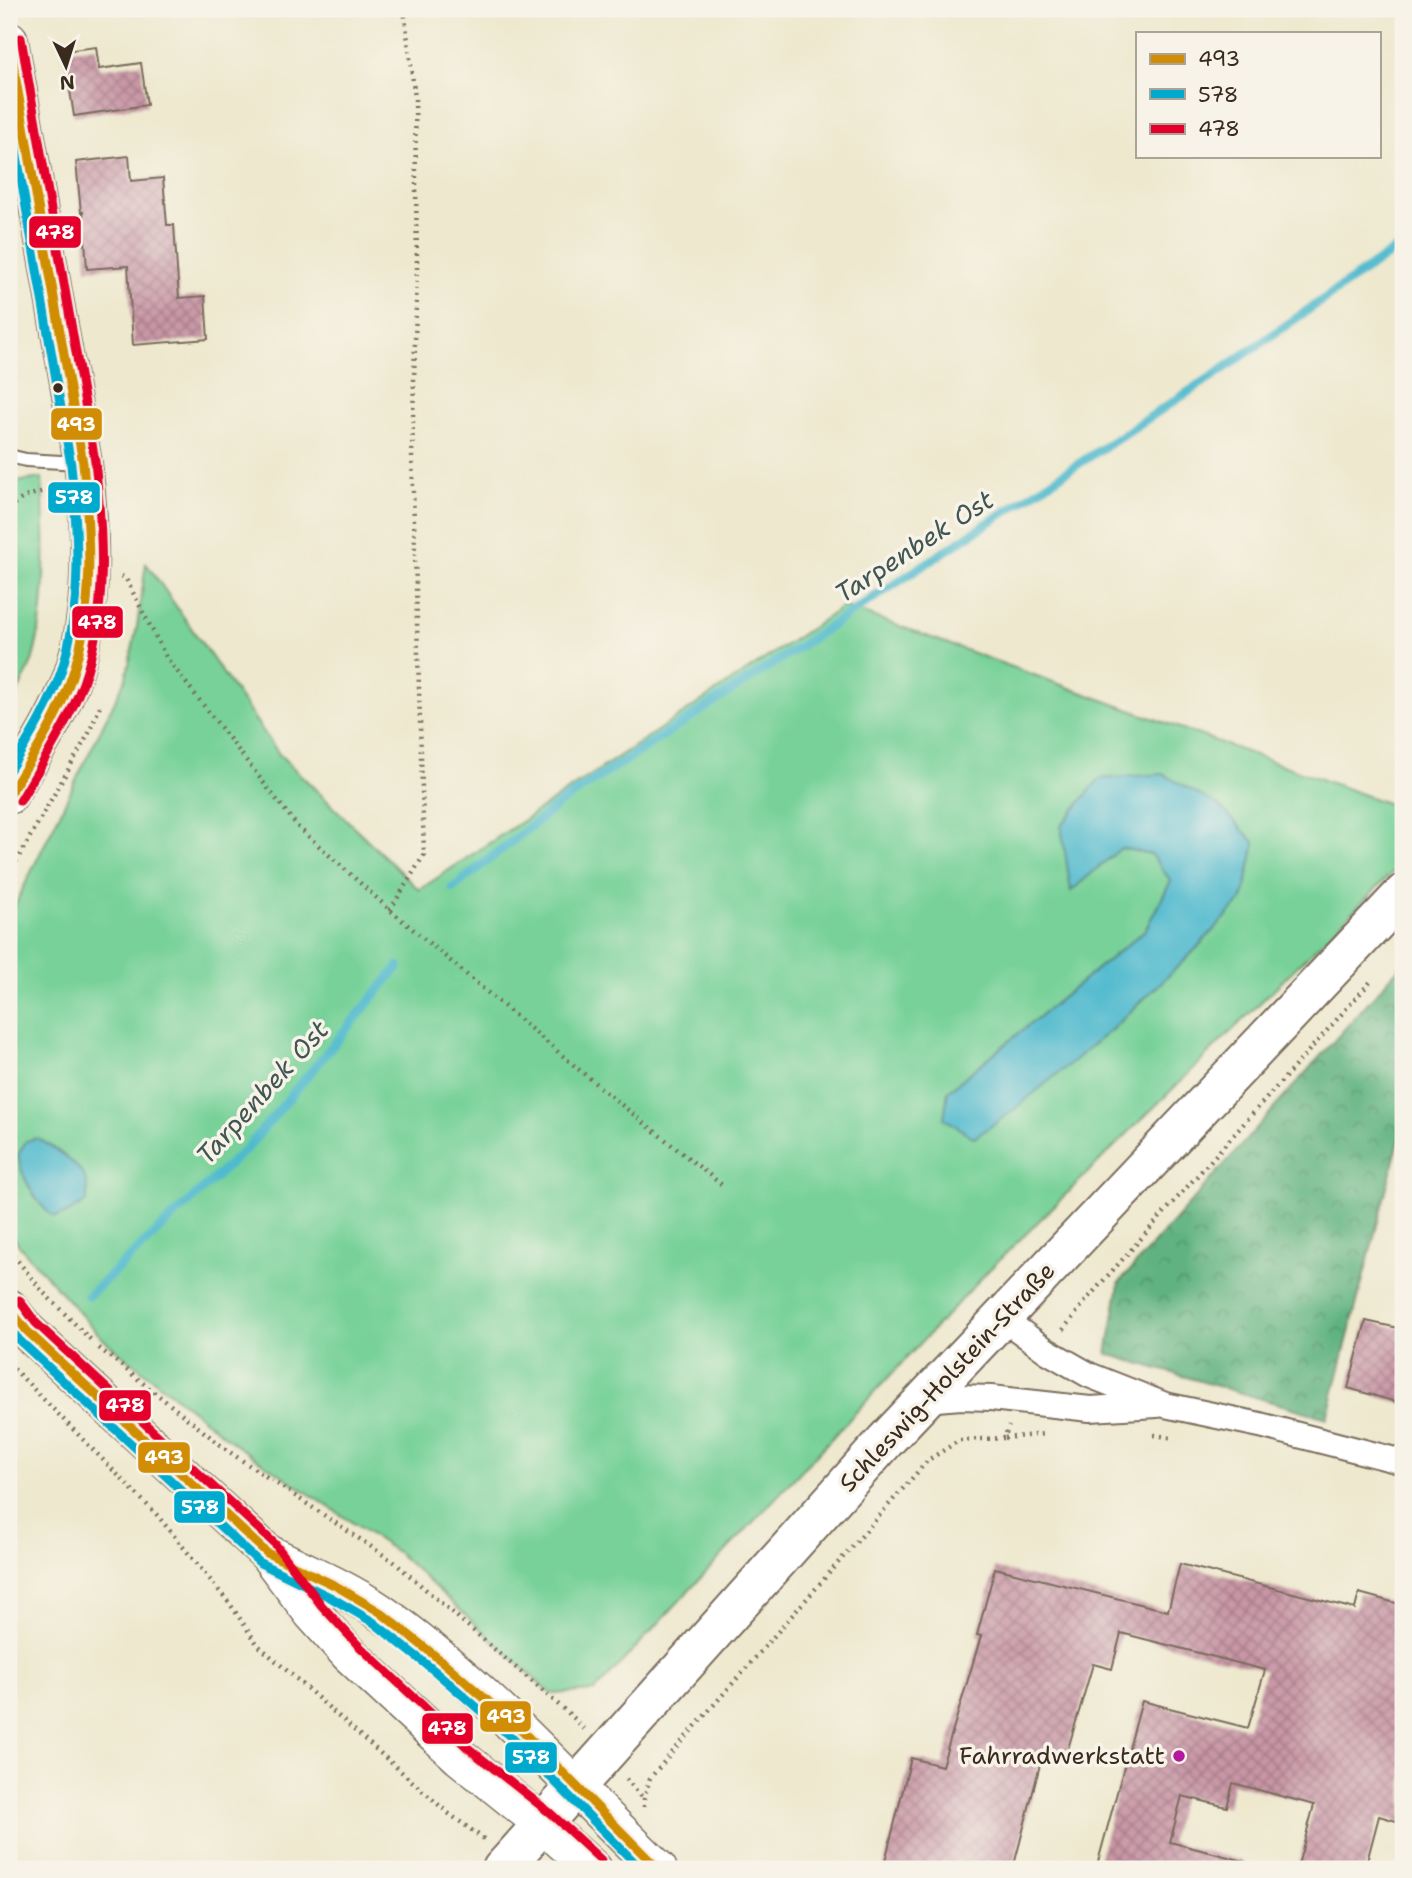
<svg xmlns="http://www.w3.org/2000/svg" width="1412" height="1878" viewBox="0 0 1412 1878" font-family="'Shantell Sans',sans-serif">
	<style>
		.grass { fill: #77d198; stroke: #597e5b; stroke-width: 2; fill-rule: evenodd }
		.forest { fill: url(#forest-crowns); stroke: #4e6e4f; stroke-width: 2 }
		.water { fill: #50bace; stroke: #467276; stroke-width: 2 }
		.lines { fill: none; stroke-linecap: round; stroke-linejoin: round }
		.stream { stroke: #50bace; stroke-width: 9 }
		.building { fill: url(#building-cross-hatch) }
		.lane-casing { stroke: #7a6c5c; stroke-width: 16 }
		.street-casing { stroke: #7a6c5c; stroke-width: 28 }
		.secondary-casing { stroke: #7a6c5c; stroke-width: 40 }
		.primary-casing { stroke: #7a6c5c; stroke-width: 42 }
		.path { stroke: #7a6c5c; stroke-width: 4.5; stroke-dasharray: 2 5; stroke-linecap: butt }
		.lane { stroke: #fff; stroke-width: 12 }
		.street { stroke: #fff; stroke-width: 24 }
		.secondary { stroke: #fff; stroke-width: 37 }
		.primary { stroke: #fff; stroke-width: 38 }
		.bus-1-casing { stroke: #f7f3e8; stroke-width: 14 }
		.bus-2-casing { stroke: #f7f3e8; stroke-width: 14 }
		.bus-3-casing { stroke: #f7f3e8; stroke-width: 14 }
		.bus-1 { stroke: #d18d06; stroke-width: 9 }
		.bus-2 { stroke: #00a9ce; stroke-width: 9 }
		.bus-3 { stroke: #e4002b; stroke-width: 9 }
		.bus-dot { fill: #3b2a1e; stroke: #f7f3e8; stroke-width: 2.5 }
		.poi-dot { fill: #b5179e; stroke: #f7f3e8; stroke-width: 2.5 }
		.labels { text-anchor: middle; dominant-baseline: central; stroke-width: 7; stroke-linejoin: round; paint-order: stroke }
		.street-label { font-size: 24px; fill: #3b2a1e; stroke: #f7f3e8 }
		.poi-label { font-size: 24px; fill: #3b2a1e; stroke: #f7f3e8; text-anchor: end }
		.water-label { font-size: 26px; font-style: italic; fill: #415553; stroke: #f7f3e8 }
		.line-badge { stroke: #f7f3e8; stroke-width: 2.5 }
		.badge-label { font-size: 19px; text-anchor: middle; font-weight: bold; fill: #fff }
	</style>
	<defs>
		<pattern id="forest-crowns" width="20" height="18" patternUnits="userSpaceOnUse" patternTransform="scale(1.75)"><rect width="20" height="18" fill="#61b380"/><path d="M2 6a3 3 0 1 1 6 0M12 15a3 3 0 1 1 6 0" fill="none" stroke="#519268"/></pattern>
		<pattern id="building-cross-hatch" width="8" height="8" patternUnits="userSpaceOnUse" patternTransform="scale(1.75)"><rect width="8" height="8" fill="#c996a6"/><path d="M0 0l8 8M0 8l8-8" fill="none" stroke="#a47b87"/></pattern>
	</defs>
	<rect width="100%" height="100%" fill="#f7f3e8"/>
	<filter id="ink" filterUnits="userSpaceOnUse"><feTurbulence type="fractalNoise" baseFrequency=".0143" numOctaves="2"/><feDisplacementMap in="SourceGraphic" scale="14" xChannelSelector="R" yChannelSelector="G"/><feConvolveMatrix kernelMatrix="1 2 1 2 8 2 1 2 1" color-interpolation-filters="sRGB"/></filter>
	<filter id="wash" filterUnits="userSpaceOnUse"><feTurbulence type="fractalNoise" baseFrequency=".00686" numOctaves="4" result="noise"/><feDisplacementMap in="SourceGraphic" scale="28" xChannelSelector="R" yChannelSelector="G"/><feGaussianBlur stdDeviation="1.57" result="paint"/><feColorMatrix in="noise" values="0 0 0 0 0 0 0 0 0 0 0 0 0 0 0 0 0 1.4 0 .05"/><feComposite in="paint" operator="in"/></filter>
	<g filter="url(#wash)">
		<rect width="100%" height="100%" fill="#eee8ce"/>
		<!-- grass -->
		<g class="grass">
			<path d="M42,478C45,532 48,606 33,658C28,675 17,692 9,707V483Z"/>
			<path d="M146,563L279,754L419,890L844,606L1403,809V862L989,1270L595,1691L551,1694L398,1553L236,1445L104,1340L20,1247L9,1230V917L126,678L137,627ZM1255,843L1242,899L1192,953L1111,1030L948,1091L1145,930L1171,881L1151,854L1121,848ZM60,1153L70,1163L87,1201L66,1214Z"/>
		</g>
		<!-- forest -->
		<polygon class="forest" points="1403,963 1403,1125 1327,1418 1107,1354 1119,1283"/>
		<!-- water -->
		<g class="water">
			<polygon points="1163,774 1221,807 1255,843 1243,899 1192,953 1111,1030 1011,1112 974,1138 944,1118 948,1091 1145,930 1171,881 1151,854 1121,848 1071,891 1061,826 1099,779"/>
			<path d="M37,1138C50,1145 79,1164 85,1178C88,1186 87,1193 87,1201L66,1214L54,1217C36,1204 21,1176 18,1155L26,1141Z"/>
		</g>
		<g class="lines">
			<!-- stream -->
			<g class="stream">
				<polyline points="453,888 560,803 1219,372 1403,244"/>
				<polyline points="88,1296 248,1147 399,966"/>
			</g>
		</g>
		<g id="blocks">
			<!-- building -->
			<g class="building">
				<polygon points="96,47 99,69 141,63 147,105 74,116 64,51"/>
				<polygon points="129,156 131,181 163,178 167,225 174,225 179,298 205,296 208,339 133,345 128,266 87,269 83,212 81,212 76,162"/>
				<polygon points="1366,1321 1403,1329 1403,1404 1348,1388"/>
				<polygon points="1180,1564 1355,1609 1359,1593 1403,1605 1403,1823 1379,1816 1365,1869 1297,1869 1314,1805 1233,1783 1227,1807 1182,1796 1170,1842 1244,1861 1243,1869 1096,1869 1142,1701 1248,1728 1265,1670 1121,1633 1112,1669 1093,1664 1065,1759 1043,1753 1013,1869 883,1869 911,1758 942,1766 981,1636 977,1635 995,1568 1168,1611"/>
			</g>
		</g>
	</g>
	<g filter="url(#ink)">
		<use href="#blocks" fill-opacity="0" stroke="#7a6c5c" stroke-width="2"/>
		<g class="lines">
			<!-- lane casing -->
			<g class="lane-casing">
				<polyline id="lane" points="9,456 26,460 79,463"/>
			</g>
			<!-- street casing -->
			<g class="street-casing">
				<g id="street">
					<polyline points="1002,1318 1047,1351 1089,1375 1165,1405 1260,1425 1403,1462"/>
					<polyline points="924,1400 961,1397 991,1398 1090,1409 1157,1405"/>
				</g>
			</g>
			<!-- secondary casing -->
			<g class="secondary-casing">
				<g id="secondary">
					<path d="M9,40L83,463C91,532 95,609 72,677C57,719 31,757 9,795"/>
					<polyline points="9,1308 27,1331 267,1553 313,1614 348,1653 460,1757 542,1823 593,1869"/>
					<path d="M271,1555C308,1573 346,1589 380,1612C484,1684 567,1782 658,1869"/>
				</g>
			</g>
			<!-- primary casing -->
			<g class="primary-casing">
				<polyline id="primary" points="502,1869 886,1440 1403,894"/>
			</g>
			<!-- path -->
			<g class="path">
				<path d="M9,509C20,496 39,492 55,489"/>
				<polyline points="121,576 126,579 166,657 298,827 390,910 608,1094 722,1185"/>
				<polyline points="9,874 89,733 101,704"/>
				<polyline points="390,910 424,855 412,455 417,268 415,98 404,9"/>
				<polyline points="9,1250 43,1292 93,1342"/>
				<polyline points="1063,1330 1088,1298 1372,980"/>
				<polyline points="99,1348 228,1451 394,1562 575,1719 584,1729"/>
				<polyline points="14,1369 157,1515 230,1604 258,1645 448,1813 484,1839"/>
				<polyline points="1154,1435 1174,1438"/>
				<polyline points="1005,1438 1045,1434"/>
				<polyline points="626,1779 643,1798"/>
				<polyline points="644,1807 644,1799 650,1778 928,1460 960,1440 1004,1438 1009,1426"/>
			</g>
			<!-- lane -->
			<use href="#lane" class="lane"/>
			<!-- street -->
			<use href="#street" class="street"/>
			<!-- secondary -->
			<use href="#secondary" class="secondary"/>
			<!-- primary -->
			<use href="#primary" class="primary"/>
			<!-- bus-1 casing -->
			<g class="bus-1-casing">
				<g id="bus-1">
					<path d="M9,40L83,463C90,534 95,608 72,676C58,719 32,757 9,795"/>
					<polyline points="9,1308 27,1331 267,1553 336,1586 380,1612 444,1663 519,1728 658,1869"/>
				</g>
			</g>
			<!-- bus-2 casing -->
			<g class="bus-2-casing">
				<g id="bus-2">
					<path d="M9,110L71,465C78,534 83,605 61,672C49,707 28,740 9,771"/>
					<polyline points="9,1328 19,1340 260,1563 330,1597 373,1622 436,1672 511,1737 641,1869"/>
				</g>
			</g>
			<!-- bus-3 casing -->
			<g class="bus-3-casing">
				<g id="bus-3">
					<path d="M20,801C42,763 67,725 83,683C108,613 103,534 95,461L21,38"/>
					<polyline points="19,1300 36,1323 275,1544 322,1606 357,1644 468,1748 550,1813 601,1860"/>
				</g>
			</g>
			<!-- bus-1 -->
			<use href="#bus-1" class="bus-1"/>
			<!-- bus-2 -->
			<use href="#bus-2" class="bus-2"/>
			<!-- bus-3 -->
			<use href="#bus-3" class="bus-3"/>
		</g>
	</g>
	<!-- markers -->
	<circle class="bus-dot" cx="58" cy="388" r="6"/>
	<circle class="poi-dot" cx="1179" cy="1756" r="7"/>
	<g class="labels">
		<!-- street labels -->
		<g class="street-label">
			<text transform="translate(947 1377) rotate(-47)">Schleswig-Holstein-Straße</text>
		</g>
		<!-- poi labels -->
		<g class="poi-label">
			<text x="1165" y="1756">Fahrradwerkstatt</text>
		</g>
		<!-- water labels -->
		<g class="water-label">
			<text transform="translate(914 546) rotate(-33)">Tarpenbek Ost</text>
			<text transform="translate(262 1092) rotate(-48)">Tarpenbek Ost</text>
		</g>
	</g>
	<g class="line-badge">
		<rect x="28" y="215" width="54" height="34" rx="7" fill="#e4002b"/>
		<rect x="50" y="407" width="53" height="34" rx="7" fill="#d18d06"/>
		<rect x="47" y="481" width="54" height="33" rx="7" fill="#00a9ce"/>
		<rect x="71" y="605" width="53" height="34" rx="7" fill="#e4002b"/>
		<rect x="98" y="1389" width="54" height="33" rx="7" fill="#e4002b"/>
		<rect x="137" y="1441" width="54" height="33" rx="7" fill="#d18d06"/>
		<rect x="173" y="1490" width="53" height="34" rx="7" fill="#00a9ce"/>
		<rect x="479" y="1700" width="53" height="33" rx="7" fill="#d18d06"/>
		<rect x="421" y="1712" width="53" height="33" rx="7" fill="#e4002b"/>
		<rect x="504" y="1741" width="54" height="33" rx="7" fill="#00a9ce"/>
	</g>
	<g class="badge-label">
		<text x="55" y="239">478</text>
		<text x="76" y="431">493</text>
		<text x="74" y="504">578</text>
		<text x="97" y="629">478</text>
		<text x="125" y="1412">478</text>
		<text x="164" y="1464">493</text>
		<text x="200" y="1514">578</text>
		<text x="506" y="1723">493</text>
		<text x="447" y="1735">478</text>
		<text x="531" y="1764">578</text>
	</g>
	<!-- margin -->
	<rect width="1412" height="1878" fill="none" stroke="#f7f3e8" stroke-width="35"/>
	<!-- legend -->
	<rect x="1136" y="32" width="245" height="126" fill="#f7f3e8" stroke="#aca397" stroke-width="2"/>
	<rect x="1150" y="54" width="35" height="10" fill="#d18d06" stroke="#aca397" stroke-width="2"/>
	<text x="1198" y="66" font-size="21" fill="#3b2a1e">493</text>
	<rect x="1150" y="89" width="35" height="10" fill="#00a9ce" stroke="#aca397" stroke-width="2"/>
	<text x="1198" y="102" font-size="21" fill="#3b2a1e">578</text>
	<rect x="1150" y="124" width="35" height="10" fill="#e4002b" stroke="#aca397" stroke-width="2"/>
	<text x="1198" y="136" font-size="21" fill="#3b2a1e">478</text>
	<!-- north arrow -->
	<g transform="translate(66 66) rotate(176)" stroke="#f7f3e8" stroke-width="5" paint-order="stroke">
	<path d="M0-5L12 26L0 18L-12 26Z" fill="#3b2a1e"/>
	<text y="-10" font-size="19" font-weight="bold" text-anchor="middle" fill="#3b2a1e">N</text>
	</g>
</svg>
